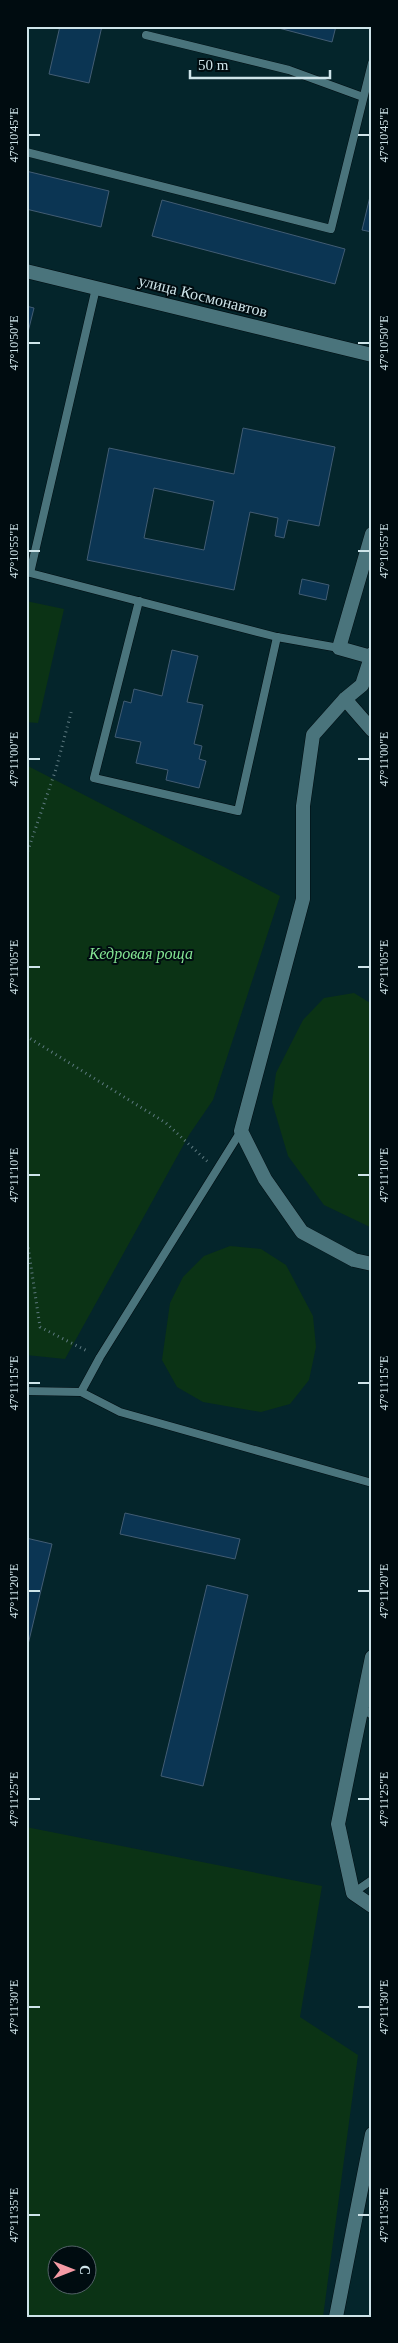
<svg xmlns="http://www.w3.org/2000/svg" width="398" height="2343" viewBox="0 0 398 2343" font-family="'Times New Roman',serif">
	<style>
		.green { fill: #0b3315; fill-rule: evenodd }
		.building { fill: #0b3553; stroke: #425c73; fill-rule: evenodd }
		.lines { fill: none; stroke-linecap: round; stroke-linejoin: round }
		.service-casing { stroke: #000d11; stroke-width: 9 }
		.minor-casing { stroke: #000d11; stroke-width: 15 }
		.path { stroke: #5e7a80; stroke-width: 3; stroke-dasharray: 1 4; stroke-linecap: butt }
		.service { stroke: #4a747c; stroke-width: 8 }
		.minor { stroke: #4a747c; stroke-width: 14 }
		.ticks { fill: none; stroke: #cee4e9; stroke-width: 2 }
		.labels { text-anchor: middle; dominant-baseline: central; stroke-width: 4; stroke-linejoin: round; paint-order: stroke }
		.street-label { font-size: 16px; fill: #cee4e9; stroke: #000c10 }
		.park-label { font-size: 16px; font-style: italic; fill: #83e493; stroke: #000c10 }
		.neatline { fill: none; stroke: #cee4e9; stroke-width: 2 }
		.ticks-label { font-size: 12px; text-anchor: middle; fill: #cee4e9 }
	</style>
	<rect width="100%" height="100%" fill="#04252b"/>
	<!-- green -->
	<g class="green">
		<polygon points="26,601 64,609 38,723 26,722"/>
		<polygon points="26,765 280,896 213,1100 189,1135 65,1359 26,1355"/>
		<polygon points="354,993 372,1004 372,1228 324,1205 288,1156 272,1102 276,1073 303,1020 324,998"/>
		<polygon points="230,1246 261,1249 286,1265 313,1316 316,1347 309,1380 290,1404 261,1412 203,1402 177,1387 162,1360 170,1303 183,1277 204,1256"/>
		<path d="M26,1827L322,1886L300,2017L358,2055L323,2317H26ZM58,2256H88V2286H58Z"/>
	</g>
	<!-- building -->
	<g class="building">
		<polygon points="60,26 102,26 89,83 49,74"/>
		<polygon points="271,26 336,26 332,42"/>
		<polygon points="26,171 109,191 101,227 26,209"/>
		<polygon points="372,188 372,232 362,230"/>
		<polygon points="162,200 345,249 335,284 152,236"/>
		<polygon points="26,306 34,308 26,340"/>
		<path d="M243,428L335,447L319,526L288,520L284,538L275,536L278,518L250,512L234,590L87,560L109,448L234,474ZM154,488L214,501L204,550L144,538Z"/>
		<polygon points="302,579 329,585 326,600 299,594"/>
		<polygon points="172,650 198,656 187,702 203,705 194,744 202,746 199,759 206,761 199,788 166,780 168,770 136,763 141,742 115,737 124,701 131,703 134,689 162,696"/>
		<polygon points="125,1513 240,1539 235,1559 120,1534"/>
		<polygon points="26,1538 52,1544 26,1653"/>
		<polygon points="207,1585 248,1595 203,1786 161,1776"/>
	</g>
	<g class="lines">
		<!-- service casing -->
		<g class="service-casing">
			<g id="service">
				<polyline points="146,35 289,70 363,97"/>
				<polyline points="26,152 331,229 372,63"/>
				<polyline points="96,288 30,573 277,637 339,648"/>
				<polyline points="139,601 94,778 238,811 277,637"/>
				<polyline points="26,1391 81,1392 100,1357 241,1131"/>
				<polyline points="81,1392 120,1412 372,1483"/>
				<polyline points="362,1708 372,1715"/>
				<polyline points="353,1893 372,1880"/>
			</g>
		</g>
		<!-- minor casing -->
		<g class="minor-casing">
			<g id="minor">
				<polyline points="26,271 372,355"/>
				<polyline points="372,654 362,685 345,699 313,735 303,806 303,899 241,1131 265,1179 302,1232 354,1260 372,1264"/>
				<polyline points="371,657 339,648 372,534"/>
				<polyline points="345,699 372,730"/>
				<polyline points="372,1657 338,1824 353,1893 372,1906"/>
				<polyline points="336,2317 372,2134"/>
			</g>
		</g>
		<!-- path -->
		<g class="path">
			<polyline points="26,856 56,769 72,709"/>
			<polyline points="26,1036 166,1123 208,1162"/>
			<polyline points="26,1233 40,1327 89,1352"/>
		</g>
		<!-- service -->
		<use href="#service" class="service"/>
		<!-- minor -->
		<use href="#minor" class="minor"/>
	</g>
	<!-- ticks -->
	<path class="ticks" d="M28,135H40M358,135H370M28,343H40M358,343H370M28,551H40M358,551H370M28,759H40M358,759H370M28,967H40M358,967H370M28,1175H40M358,1175H370M28,1383H40M358,1383H370M28,1591H40M358,1591H370M28,1799H40M358,1799H370M28,2007H40M358,2007H370M28,2215H40M358,2215H370"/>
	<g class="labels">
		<!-- street labels -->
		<g class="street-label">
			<text transform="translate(203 296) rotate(14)">улица Космонавтов</text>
		</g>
		<!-- park labels -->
		<g class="park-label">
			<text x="141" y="953">Кедровая роща</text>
		</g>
	</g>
	<!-- border -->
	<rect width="398" height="2343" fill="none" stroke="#000c10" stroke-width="55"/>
	<!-- north arrow -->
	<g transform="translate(72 2270) rotate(90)"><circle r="24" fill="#000c10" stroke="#526267"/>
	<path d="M0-4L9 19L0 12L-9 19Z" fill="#f49aa4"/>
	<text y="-8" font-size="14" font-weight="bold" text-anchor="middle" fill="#cee4e9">С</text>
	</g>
	<!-- scale -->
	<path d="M190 70v8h140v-8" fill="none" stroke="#cee4e9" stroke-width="2.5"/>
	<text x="198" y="70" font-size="15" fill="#cee4e9" stroke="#000c10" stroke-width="4" paint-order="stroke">50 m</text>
	<rect x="28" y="28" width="342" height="2288" class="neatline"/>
	<g class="ticks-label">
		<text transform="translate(384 135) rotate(-90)" y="4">47°10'45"E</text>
		<text transform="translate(14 135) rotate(-90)" y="4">47°10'45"E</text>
		<text transform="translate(14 343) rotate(-90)" y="4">47°10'50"E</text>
		<text transform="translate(384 343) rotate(-90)" y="4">47°10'50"E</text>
		<text transform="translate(14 551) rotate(-90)" y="4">47°10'55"E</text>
		<text transform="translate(384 551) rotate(-90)" y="4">47°10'55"E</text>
		<text transform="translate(14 759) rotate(-90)" y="4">47°11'00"E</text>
		<text transform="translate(384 759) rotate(-90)" y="4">47°11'00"E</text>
		<text transform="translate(14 967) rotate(-90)" y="4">47°11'05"E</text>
		<text transform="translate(384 967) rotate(-90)" y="4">47°11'05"E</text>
		<text transform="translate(384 1175) rotate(-90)" y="4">47°11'10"E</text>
		<text transform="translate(14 1175) rotate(-90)" y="4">47°11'10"E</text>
		<text transform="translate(14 1383) rotate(-90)" y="4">47°11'15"E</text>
		<text transform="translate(384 1383) rotate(-90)" y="4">47°11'15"E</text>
		<text transform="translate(14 1591) rotate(-90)" y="4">47°11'20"E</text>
		<text transform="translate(384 1591) rotate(-90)" y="4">47°11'20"E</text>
		<text transform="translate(14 1799) rotate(-90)" y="4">47°11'25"E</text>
		<text transform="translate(384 1799) rotate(-90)" y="4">47°11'25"E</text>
		<text transform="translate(14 2007) rotate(-90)" y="4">47°11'30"E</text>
		<text transform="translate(384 2007) rotate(-90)" y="4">47°11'30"E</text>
		<text transform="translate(14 2215) rotate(-90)" y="4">47°11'35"E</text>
		<text transform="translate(384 2215) rotate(-90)" y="4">47°11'35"E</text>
	</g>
</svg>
